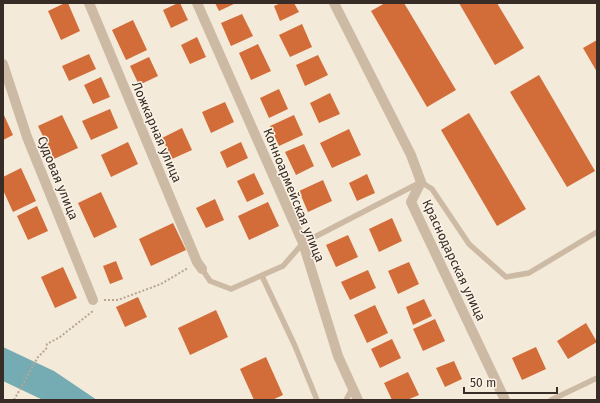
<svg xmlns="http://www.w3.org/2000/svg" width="600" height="403" viewBox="0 0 600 403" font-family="'Fira Sans',sans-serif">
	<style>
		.water { fill: #75acb4 }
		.building { fill: #d26c39 }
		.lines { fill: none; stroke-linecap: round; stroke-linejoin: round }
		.path { stroke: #b9a48e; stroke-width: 2; stroke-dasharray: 2 2; stroke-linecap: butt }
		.lane { stroke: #cdbaa4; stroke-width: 5.5 }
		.street { stroke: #cdbaa4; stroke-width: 10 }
		.labels { text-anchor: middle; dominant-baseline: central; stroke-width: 3; stroke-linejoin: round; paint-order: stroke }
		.street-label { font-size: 13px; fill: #382d26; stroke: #fbf3e6 }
	</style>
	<rect width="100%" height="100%" fill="#f4ead9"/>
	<!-- water -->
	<polygon class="water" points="3,347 54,371 97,400 43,400 3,381"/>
	<!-- building -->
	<g class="building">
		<polygon points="65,3 68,3 80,31 61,40 48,11"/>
		<polygon points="178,3 180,3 188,20 171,28 163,10"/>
		<polygon points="215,3 236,3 219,11"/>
		<polygon points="281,3 294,3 299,12 280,21 274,6"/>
		<polygon points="385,3 404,3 456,90 427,107 371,11"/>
		<polygon points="459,3 497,3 524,48 495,65"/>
		<polygon points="242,14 253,36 231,46 221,23"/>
		<polygon points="133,20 147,50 126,60 112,30"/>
		<polygon points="302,24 312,47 290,57 279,35"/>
		<polygon points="197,37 206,57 190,64 181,45"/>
		<polygon points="597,40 597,72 583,48"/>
		<polygon points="258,44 271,71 251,80 239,53"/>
		<polygon points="89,54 96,69 69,81 62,66"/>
		<polygon points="318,55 328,75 305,86 296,65"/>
		<polygon points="149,57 158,76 139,85 130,66"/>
		<polygon points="539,75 595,171 567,187 510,92"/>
		<polygon points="101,77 110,97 93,104 84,85"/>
		<polygon points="279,89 288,109 269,118 260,98"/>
		<polygon points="330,93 340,114 319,123 310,103"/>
		<polygon points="225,102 234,122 211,133 202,112"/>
		<polygon points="110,109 118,128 91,140 82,121"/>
		<polygon points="3,113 13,135 3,140"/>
		<polygon points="469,113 526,209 497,226 441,130"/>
		<polygon points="62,115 78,148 54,159 38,126"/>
		<polygon points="294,115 303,135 279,146 270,126"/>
		<polygon points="182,128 192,150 172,159 162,138"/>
		<polygon points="349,129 361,155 332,168 320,143"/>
		<polygon points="128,142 138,164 111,177 101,155"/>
		<polygon points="241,142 248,158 227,168 220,152"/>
		<polygon points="304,144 314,166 296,175 285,152"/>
		<polygon points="21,168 36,201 13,212 3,190 3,177"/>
		<polygon points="254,173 264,194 247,202 237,181"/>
		<polygon points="367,174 375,193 357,201 349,183"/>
		<polygon points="323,180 332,201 308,212 299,191"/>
		<polygon points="101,192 117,227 94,238 78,203"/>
		<polygon points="215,199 224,220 206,228 196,208"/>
		<polygon points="268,202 279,226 249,240 238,216"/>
		<polygon points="37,206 48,231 28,240 17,216"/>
		<polygon points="392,218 402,241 379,252 369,229"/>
		<polygon points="173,223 186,250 151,266 139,239"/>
		<polygon points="348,235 358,257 336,267 326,245"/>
		<polygon points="116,261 123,279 110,284 103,266"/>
		<polygon points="409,262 419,284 398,294 388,271"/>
		<polygon points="63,267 77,298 55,308 41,277"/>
		<polygon points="368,270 376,288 350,300 341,282"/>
		<polygon points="138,297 147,317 125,327 116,307"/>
		<polygon points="424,299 432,316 413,325 406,307"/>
		<polygon points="375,305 388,333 367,343 354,315"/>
		<polygon points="216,310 228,337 190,355 178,328"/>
		<polygon points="435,319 445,341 423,351 413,329"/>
		<polygon points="586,323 597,342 568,359 557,341"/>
		<polygon points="392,339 401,358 380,368 371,349"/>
		<polygon points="536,347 546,369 522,380 512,358"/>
		<polygon points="266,357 283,395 272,400 254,400 240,369"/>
		<polygon points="454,361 462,379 445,387 436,368"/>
		<polygon points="408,372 419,395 407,400 392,400 384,383"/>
	</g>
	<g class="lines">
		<!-- path -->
		<g class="path">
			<polyline points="104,300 118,300 161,284 188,268"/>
			<polyline points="14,400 38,357 46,349 47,344 60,337 93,311"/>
		</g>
		<!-- lane -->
		<g class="lane">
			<polyline points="202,269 210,281 231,289 283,266 303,243 421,182 432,189 469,244 506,277 529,273 597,232"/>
			<polyline points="262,276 295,346 317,400"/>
			<polyline points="346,400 352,389"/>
			<polyline points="551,400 597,378"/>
		</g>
		<!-- street -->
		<g class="street">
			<polyline points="89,3 197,262 202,269"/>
			<polyline points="197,3 303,243 338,356 358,400"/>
			<polyline points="334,3 411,155 421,182 411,202 505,400"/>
			<polyline points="3,64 27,137 93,300"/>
		</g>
	</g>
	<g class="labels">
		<!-- street labels -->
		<g class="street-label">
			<text transform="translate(157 132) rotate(67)">Ложкарная улица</text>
			<text transform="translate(58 178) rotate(68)">Судовая улица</text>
			<text transform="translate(294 195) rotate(68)">Конноармейская улица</text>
			<text transform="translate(454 260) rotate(65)">Краснодарская улица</text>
		</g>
	</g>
	<!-- border -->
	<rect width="600" height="403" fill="none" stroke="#382d26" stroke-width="8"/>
	<!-- scale -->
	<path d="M464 387v6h93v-6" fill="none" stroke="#382d26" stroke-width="2"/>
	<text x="470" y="387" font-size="12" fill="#382d26" stroke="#fbf3e6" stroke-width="3" paint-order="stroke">50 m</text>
</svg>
